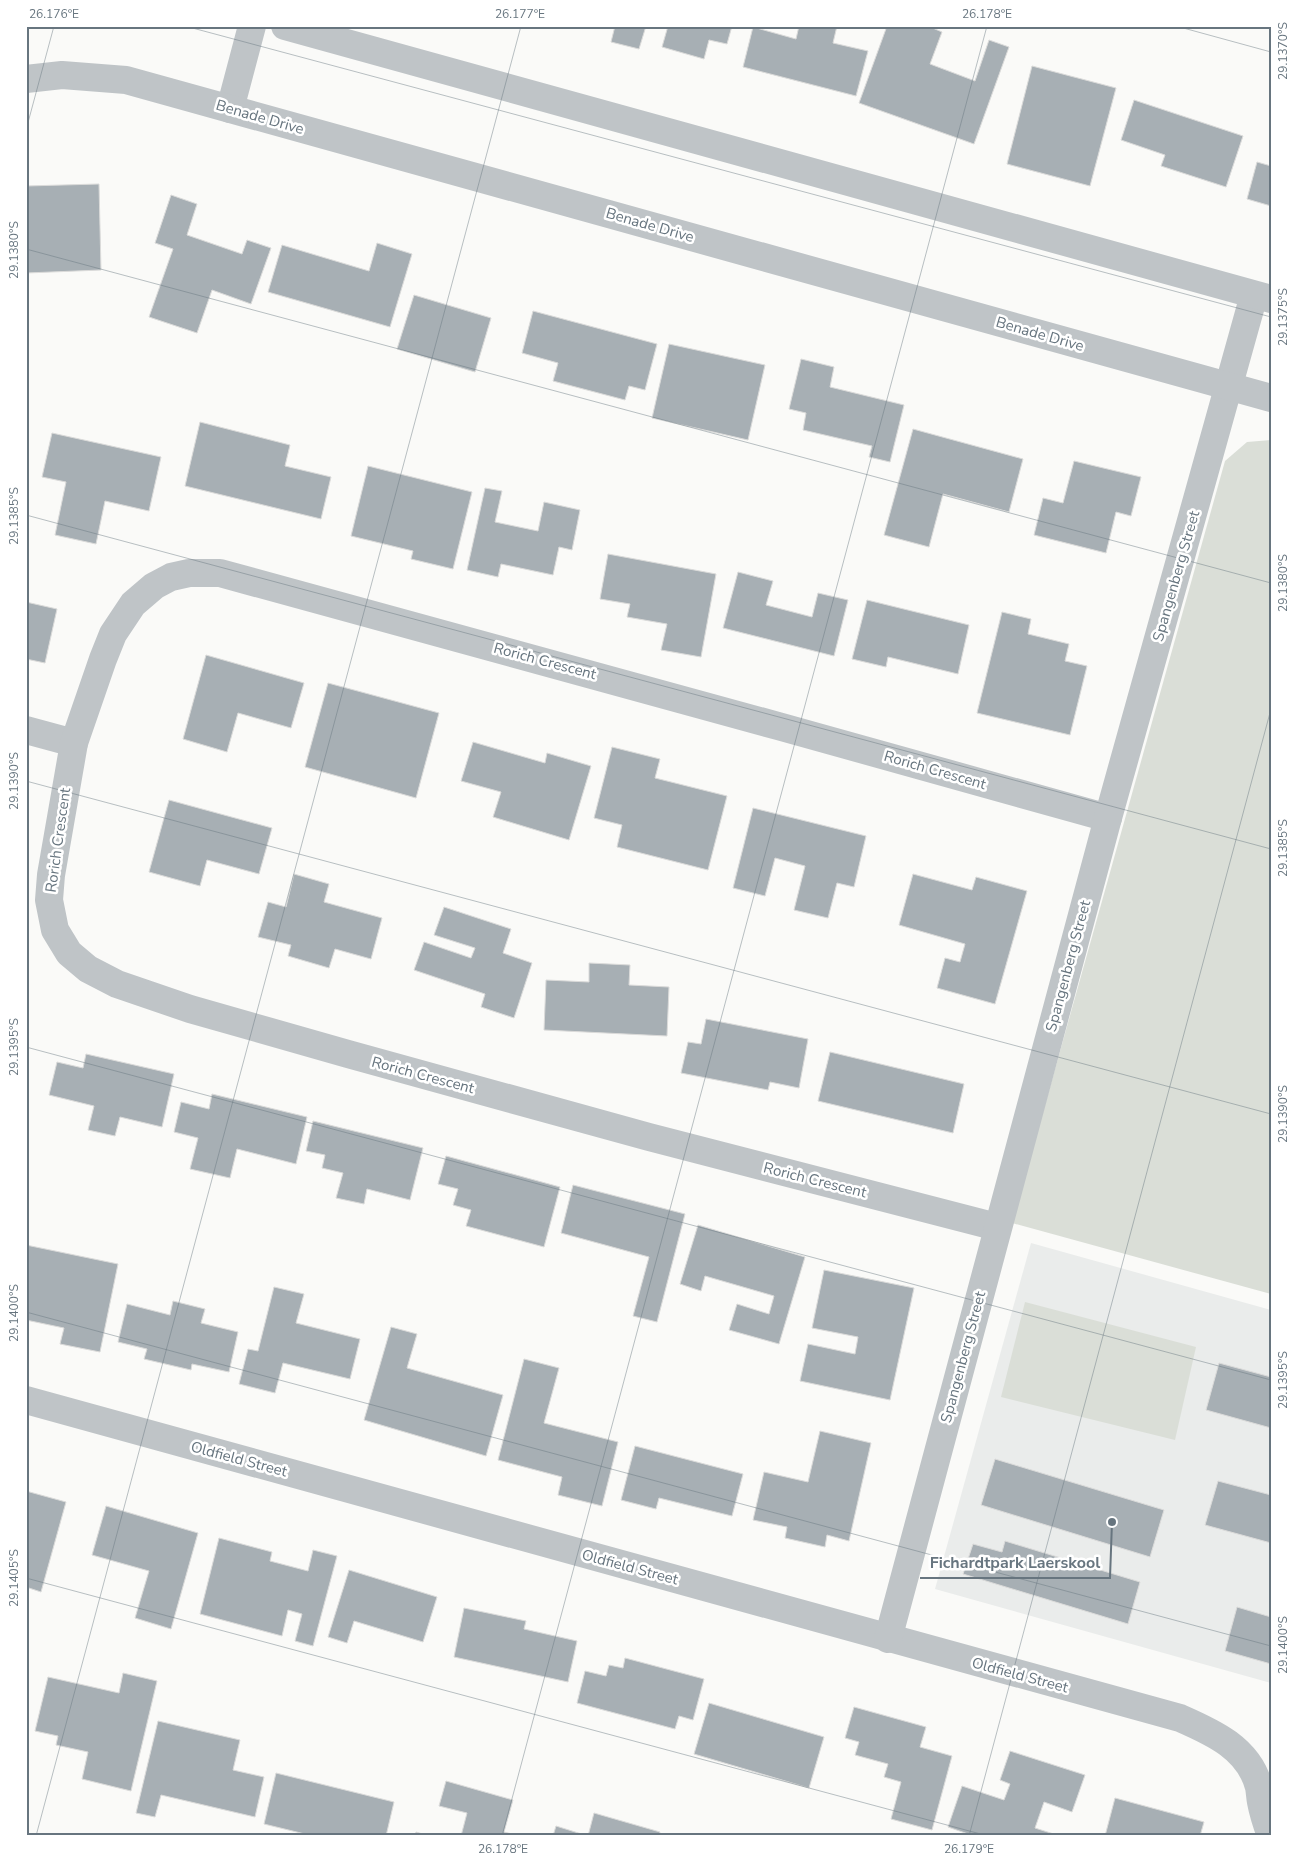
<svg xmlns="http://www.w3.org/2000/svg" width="1297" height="1862" viewBox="0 0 1297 1862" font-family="'Nunito Sans',sans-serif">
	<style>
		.built { fill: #eaeceb }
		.green { fill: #daded7 }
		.building { fill: #a7afb4; stroke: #dbdbda }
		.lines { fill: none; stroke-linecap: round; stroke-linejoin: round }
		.minor { stroke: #bfc4c7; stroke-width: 28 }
		.tertiary { stroke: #bfc4c7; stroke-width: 28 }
		.ticks { fill: none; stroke: #67757f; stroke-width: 1; stroke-opacity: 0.45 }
		.labels { text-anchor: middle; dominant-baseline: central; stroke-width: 5; stroke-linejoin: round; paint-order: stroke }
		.street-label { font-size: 15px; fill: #67757f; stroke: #fff }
		.leader { fill: none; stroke: #67757f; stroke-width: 2 }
		.callout-dot { fill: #67757f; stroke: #fff; stroke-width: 2 }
		.callout-label { font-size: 16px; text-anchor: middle; font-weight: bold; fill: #67757f; stroke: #fff; stroke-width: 5; stroke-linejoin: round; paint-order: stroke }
		.neatline { fill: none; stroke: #67757f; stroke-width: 2 }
		.ticks-label { font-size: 12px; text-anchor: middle; fill: #67757f }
	</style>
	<rect width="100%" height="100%" fill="#fafaf8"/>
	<!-- built -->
	<polygon class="built" points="1031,1243 1271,1310 1271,1683 935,1589"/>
	<!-- green -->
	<g class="green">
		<polygon points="1271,440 1271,1294 1012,1223 1225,461 1247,442"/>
		<polygon points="1025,1302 1196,1347 1175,1440 1001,1397"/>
	</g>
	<!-- building -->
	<g class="building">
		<polygon points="615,26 646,26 639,49 611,42"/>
		<polygon points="668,26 732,26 727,44 709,40 704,59 662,47"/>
		<polygon points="799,26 837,26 833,43 868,51 856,96 743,67 753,27 796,39"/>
		<polygon points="887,26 928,26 942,32 930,64 975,81 989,40 1009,47 974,144 859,103"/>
		<polygon points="1032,66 1116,88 1090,186 1007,164"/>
		<polygon points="1134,100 1243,136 1226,187 1161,166 1165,155 1121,140"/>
		<polygon points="1257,162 1271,166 1271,206 1247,199"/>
		<polygon points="99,184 101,270 26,273 26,186"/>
		<polygon points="171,195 197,204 187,235 242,254 247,240 271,248 251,304 212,290 197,333 149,317 173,249 155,243"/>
		<polygon points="377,243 412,254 390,327 268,292 282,245 369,271"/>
		<polygon points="414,295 491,318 475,372 397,349"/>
		<polygon points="533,311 657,344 645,390 629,386 625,400 553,381 558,363 522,353"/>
		<polygon points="669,344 765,365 748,440 652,418"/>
		<polygon points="801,359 834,367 830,387 904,405 890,462 869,457 872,446 803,430 806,413 789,409"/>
		<polygon points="200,422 290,445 285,466 331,477 321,519 185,486"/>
		<polygon points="913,429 1023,459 1009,512 943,494 929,547 884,535"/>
		<polygon points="52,433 161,457 149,511 105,501 96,544 55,535 66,482 42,477"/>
		<polygon points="1074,461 1141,477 1131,516 1116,512 1106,553 1034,535 1043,498 1063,503"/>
		<polygon points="368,466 472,492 453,569 411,559 413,551 351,536"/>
		<polygon points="485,488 502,491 495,522 538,531 544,502 580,510 572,550 559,547 553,575 501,564 498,577 467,570"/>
		<polygon points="608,554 716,574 701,657 661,650 667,624 627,617 630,604 600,599"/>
		<polygon points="738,572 773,581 766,605 812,617 818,593 848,600 834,656 723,628"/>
		<polygon points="867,600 969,625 958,674 888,657 886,667 852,659"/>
		<polygon points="26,602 57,609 45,663 26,659"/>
		<polygon points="1002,612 1031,619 1028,634 1069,644 1065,661 1087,666 1070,735 977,713"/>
		<polygon points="206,655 304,683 291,728 238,713 227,752 183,739"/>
		<polygon points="328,683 439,713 416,798 305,767"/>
		<polygon points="473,742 545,763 547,753 591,766 569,840 493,817 501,792 461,781"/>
		<polygon points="612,747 660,759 655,778 727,796 708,870 617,847 622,825 594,818"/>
		<polygon points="169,800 272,828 259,874 207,860 200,886 149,872"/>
		<polygon points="753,808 866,836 854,887 837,883 828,918 794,910 805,866 775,858 765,896 733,888"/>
		<polygon points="294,874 329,884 324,902 382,918 371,959 335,949 329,968 288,956 291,945 258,937 268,902 286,907"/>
		<polygon points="913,874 972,890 976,877 1027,891 995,1004 937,988 945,958 960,962 965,944 899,925"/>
		<polygon points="444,907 511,929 503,953 532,963 514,1018 481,1007 485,994 414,970 424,942 471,958 475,948 434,935"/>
		<polygon points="589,963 630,965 629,985 669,987 667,1036 544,1030 546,980 589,982"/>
		<polygon points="706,1019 808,1039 799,1088 770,1082 768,1090 681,1073 688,1042 701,1044"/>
		<polygon points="830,1052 964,1084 953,1133 818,1101"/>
		<polygon points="86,1054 174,1074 162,1127 120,1117 115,1136 88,1130 94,1106 49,1095 57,1062 83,1068"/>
		<polygon points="212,1094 307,1117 296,1164 237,1149 230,1178 190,1169 198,1138 174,1132 181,1102 209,1109"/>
		<polygon points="313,1121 423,1148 410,1200 367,1189 364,1204 336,1198 343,1173 322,1168 325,1155 306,1151"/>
		<polygon points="446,1156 560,1187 544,1247 466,1226 471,1210 453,1205 458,1189 438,1184"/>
		<polygon points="573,1185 685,1214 657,1322 633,1316 649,1257 561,1233"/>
		<polygon points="698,1225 805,1257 779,1344 729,1330 737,1304 769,1314 774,1296 705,1276 701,1291 680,1284"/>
		<polygon points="26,1245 118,1264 100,1352 60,1344 64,1328 26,1320"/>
		<polygon points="824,1270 914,1288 890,1400 800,1381 808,1344 855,1354 858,1337 812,1328"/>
		<polygon points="274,1287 304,1294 296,1323 360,1339 350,1379 283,1363 275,1393 239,1384 248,1349 258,1351"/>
		<polygon points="173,1301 205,1309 201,1323 238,1332 229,1372 192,1364 191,1370 144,1359 147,1349 118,1342 127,1304 170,1315"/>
		<polygon points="391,1327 417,1334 407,1368 503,1395 486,1456 364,1420"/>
		<polygon points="524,1359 559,1368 544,1423 618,1442 602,1506 558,1495 562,1477 498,1460"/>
		<polygon points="1219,1363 1271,1377 1271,1428 1206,1410"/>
		<polygon points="820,1431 871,1443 849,1541 827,1535 825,1547 785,1538 787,1527 753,1520 764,1472 808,1482"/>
		<polygon points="635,1446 743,1474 732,1516 659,1498 656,1509 621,1500"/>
		<polygon points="995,1459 1164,1510 1150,1557 981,1505"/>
		<polygon points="1218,1481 1271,1495 1271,1543 1205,1525"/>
		<polygon points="26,1491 66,1502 41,1592 26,1587"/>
		<polygon points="106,1506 198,1533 171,1629 135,1618 149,1571 92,1555"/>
		<polygon points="219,1538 272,1552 270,1561 308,1571 313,1550 337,1556 313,1646 295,1641 302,1614 288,1610 282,1636 200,1614"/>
		<polygon points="1005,1541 1140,1582 1128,1624 963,1574 973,1544 1002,1552"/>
		<polygon points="349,1570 437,1597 423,1642 354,1621 347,1643 328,1637"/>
		<polygon points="1237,1607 1271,1617 1271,1664 1225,1651"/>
		<polygon points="464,1608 526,1621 524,1629 577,1641 568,1682 454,1657"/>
		<polygon points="625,1658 704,1679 693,1720 679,1716 675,1729 577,1703 585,1671 606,1676 609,1665 623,1668"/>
		<polygon points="123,1673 157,1681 131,1791 82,1779 88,1752 56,1745 58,1736 35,1731 48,1677 119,1693"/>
		<polygon points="709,1703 824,1737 809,1788 694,1754"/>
		<polygon points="854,1707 926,1727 920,1747 952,1756 932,1830 891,1819 901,1782 884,1777 888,1764 855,1755 859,1742 845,1738"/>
		<polygon points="158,1721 240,1740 233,1770 264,1777 255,1817 161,1795 155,1817 136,1813"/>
		<polygon points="1010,1751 1085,1775 1072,1812 1044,1802 1035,1828 1060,1836 974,1836 948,1827 962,1786 1004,1800 1010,1784 1000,1780"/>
		<polygon points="276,1773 394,1802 386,1836 305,1836 305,1834 264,1824"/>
		<polygon points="446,1781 513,1800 504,1832 520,1836 461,1836 467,1813 439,1806"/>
		<polygon points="1115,1798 1204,1822 1200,1836 1105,1836"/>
		<polygon points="594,1813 660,1832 659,1836 588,1836"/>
		<polygon points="556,1826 588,1836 553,1836"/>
		<polygon points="416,1832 429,1836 415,1836"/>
	</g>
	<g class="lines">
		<!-- minor -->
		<g class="minor">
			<polyline points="230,109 252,26"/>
			<polyline points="26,730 74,743"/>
			<polyline points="997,1227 649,1137 348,1054 190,1009 117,984 88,969 69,953 55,930 49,900 51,875 74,743 103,659 113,634 133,604 154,586 171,577 189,573 220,573 778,726 1108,818"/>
			<path d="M26,1400L1180,1718C1212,1732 1249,1748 1259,1787C1260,1792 1260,1797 1261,1802C1263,1813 1267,1825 1271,1836"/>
			<polyline points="888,1639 1108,818 1254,295"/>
		</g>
		<!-- tertiary -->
		<g class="tertiary">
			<polyline points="285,26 1271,299"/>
			<polyline points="26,79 62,75 126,80 1271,398"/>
		</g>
	</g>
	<!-- ticks -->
	<path class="ticks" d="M185,26L1271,317M1176,26L1271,52M26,130L54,26M26,249L1271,583M26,515L1271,849M26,781L1271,1114M26,1047L1271,1380M26,1312L1271,1646M26,1578L988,1836M36,1836L521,26M502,1836L987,26M969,1836L1271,709"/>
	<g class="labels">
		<!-- street labels -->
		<g class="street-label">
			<text transform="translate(260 117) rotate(16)">Benade Drive</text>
			<text transform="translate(650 225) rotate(16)">Benade Drive</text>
			<text transform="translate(1040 334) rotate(16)">Benade Drive</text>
			<text transform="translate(1176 576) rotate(-74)">Spangenberg Street</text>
			<text transform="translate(545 661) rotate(15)">Rorich Crescent</text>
			<text transform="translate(935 770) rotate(16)">Rorich Crescent</text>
			<text transform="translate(58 840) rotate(-82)">Rorich Crescent</text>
			<text transform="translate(1068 966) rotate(-75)">Spangenberg Street</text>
			<text transform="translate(423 1075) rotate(15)">Rorich Crescent</text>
			<text transform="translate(815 1180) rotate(14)">Rorich Crescent</text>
			<text transform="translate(963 1357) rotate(-75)">Spangenberg Street</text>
			<text transform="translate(239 1459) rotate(15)">Oldfield Street</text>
			<text transform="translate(630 1567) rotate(15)">Oldfield Street</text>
			<text transform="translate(1020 1675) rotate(15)">Oldfield Street</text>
		</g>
	</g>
	<!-- callouts -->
	<path class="leader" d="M1112 1522L1110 1578H920"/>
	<circle class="callout-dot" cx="1112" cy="1522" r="5"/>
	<g class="callout-label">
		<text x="1015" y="1568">Fichardtpark Laerskool</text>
	</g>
	<!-- border -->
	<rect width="1297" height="1862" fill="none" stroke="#ffffff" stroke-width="55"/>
	<rect x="28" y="28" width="1242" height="1806" class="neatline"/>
	<g class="ticks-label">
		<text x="54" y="18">26.176°E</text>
		<text x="520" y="18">26.177°E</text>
		<text x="987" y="18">26.178°E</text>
		<text transform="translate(1283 51) rotate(-90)" y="4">29.1370°S</text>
		<text transform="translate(14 250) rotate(-90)" y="4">29.1380°S</text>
		<text transform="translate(1283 317) rotate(-90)" y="4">29.1375°S</text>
		<text transform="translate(14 516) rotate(-90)" y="4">29.1385°S</text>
		<text transform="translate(1283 583) rotate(-90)" y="4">29.1380°S</text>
		<text transform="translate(14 781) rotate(-90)" y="4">29.1390°S</text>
		<text transform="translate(1283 848) rotate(-90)" y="4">29.1385°S</text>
		<text transform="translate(14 1047) rotate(-90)" y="4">29.1395°S</text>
		<text transform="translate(1283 1114) rotate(-90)" y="4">29.1390°S</text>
		<text transform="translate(14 1313) rotate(-90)" y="4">29.1400°S</text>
		<text transform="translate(1283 1380) rotate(-90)" y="4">29.1395°S</text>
		<text transform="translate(14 1578) rotate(-90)" y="4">29.1405°S</text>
		<text transform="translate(1283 1645) rotate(-90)" y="4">29.1400°S</text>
		<text x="503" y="1853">26.178°E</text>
		<text x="969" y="1853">26.179°E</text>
	</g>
</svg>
